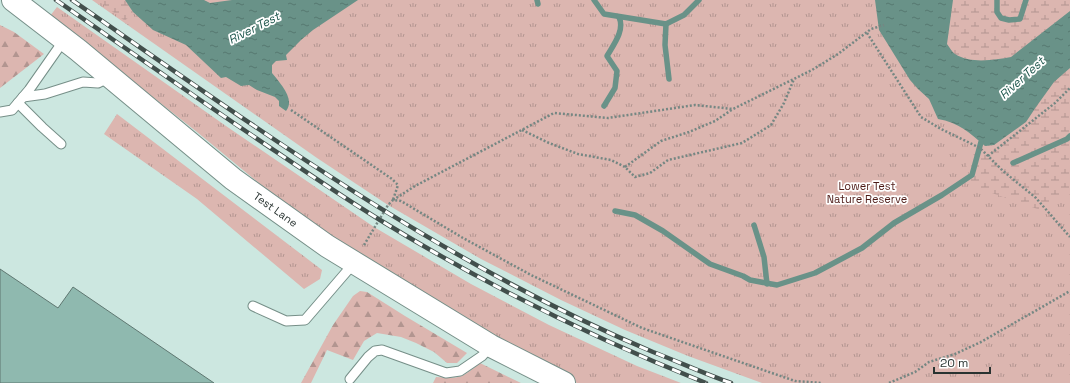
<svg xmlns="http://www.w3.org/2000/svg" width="1070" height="383" viewBox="0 0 1070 383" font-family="'Space Grotesk',sans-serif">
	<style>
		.grass { fill: url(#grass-tufts) }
		.forest { fill: url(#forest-firs) }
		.wetland { fill: url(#wetland-marsh) }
		.water { fill: url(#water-ripples) }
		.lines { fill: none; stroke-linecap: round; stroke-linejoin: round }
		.stream { stroke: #699288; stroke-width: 5.5 }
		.building { fill: #8fb9af; stroke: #5f7771 }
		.lane-casing { stroke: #768f88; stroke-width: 11 }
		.secondary-casing { stroke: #768f88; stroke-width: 24 }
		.path { stroke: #758783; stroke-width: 2.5; stroke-dasharray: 2 2; stroke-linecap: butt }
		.lane { stroke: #fff; stroke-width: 9 }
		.secondary { stroke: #fff; stroke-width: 22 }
		.rail-casing { stroke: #424f4c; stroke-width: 4.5 }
		.rail { stroke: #fff; stroke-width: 3; stroke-dasharray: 9; stroke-linecap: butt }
		.labels { text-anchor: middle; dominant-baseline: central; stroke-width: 3.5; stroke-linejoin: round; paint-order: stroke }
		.park-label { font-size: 11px; fill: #4e1b17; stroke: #fff }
		.street-label { font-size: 11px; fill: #293331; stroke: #fff }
		.water-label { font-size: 12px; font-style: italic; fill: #1e574d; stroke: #fff }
	</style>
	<defs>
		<pattern id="grass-tufts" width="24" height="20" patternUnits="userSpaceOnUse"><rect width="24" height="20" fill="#dcb6b0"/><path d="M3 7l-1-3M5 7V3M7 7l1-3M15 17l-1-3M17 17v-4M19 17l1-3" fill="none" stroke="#b29590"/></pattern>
		<pattern id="forest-firs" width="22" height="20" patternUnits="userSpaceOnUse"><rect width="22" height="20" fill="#dcb6b0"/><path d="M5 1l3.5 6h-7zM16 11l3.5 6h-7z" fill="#b29590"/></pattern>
		<pattern id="wetland-marsh" width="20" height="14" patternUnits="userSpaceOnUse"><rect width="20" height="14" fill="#dcb6b0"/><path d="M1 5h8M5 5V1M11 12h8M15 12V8" fill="none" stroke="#b29590"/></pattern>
		<pattern id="water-ripples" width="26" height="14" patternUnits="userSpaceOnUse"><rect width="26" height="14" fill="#699288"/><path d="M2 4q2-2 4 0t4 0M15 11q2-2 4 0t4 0" fill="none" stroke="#567870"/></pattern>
	</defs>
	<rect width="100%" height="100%" fill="#cce7e0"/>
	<!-- grass -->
	<g class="grass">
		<polygon points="92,0 1070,0 1070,383 762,383 688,356 625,330 561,300 481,259 388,205 317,158"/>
		<polygon points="57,7 226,126 374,227 471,284 549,325 637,366 681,383 577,383 501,345 348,249 260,184 197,132 50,16"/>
		<polygon points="117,114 322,270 320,279 304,289 197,199 104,134"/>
	</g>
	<!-- forest -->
	<g class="forest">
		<polygon points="0,25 14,32 44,54 0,88"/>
		<polygon points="360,291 367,292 405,316 467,353 457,363 447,363 434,352 416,343 401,337 377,333 364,341 353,360 327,350 311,383 301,383 333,325 353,296"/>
		<path d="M480,363L521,383H433L436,377C461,379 461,378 480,363Z"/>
	</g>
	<!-- wetland -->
	<g class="wetland">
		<polygon points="97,0 125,0 133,12 125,21"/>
		<path d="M953,0H1070V11L1011,57C994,60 971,64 955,54C952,52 950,48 947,44Z"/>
		<polygon points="1070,68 1070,188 1043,211 972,186 969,178 966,163 985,146 994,145 1026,122 1054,82"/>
	</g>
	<!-- water -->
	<g class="water">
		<path d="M125,0H204L210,3L232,0H358L313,30L301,40L286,55L287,60L276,61L272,65V73C279,82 296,99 286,111L279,106V101L275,97L257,90L249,85L241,86L226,77L221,78L186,45L153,30L133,12Z"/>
		<path d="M875,0H953L947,44C950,48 952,52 955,54C971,64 994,60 1011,57L1070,11V68L1054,82L1036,107L1026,122L994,145L985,146C970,133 958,122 938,119L929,99L918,89L910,80L879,30Z"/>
	</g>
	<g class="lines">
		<!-- stream -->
		<g class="stream">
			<polyline points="537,0 538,4"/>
			<polyline points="594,0 604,14 666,24 684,15 699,0"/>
			<polyline points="997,0 997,12 1001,18 1009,20 1020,19 1026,0"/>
			<polyline points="666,24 665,45 669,79"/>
			<path d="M604,106L615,88L617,71L607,56C614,44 625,30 619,17"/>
			<polyline points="1013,163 1067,139 1070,136"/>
			<polyline points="615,211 635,215 663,231 710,264 743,276 750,280 777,285 815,273 862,248 894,223 942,195 972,175 981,142"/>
			<polyline points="754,225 764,257 767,284"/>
		</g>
	</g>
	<!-- building -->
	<polygon class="building" points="0,269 58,308 73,287 214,383 0,383"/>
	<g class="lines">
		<!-- lane casing -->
		<g class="lane-casing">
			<g id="lane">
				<polyline points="23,97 45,94 83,82 98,83 110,77"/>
				<polyline points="18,103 42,127 61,144"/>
				<polyline points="0,112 12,110 29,90 64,40"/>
				<polyline points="253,306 286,321 305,320 354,263"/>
				<polyline points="350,379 368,357 375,351 382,350 446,373 460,371 482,356 491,346"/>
			</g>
		</g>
		<!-- secondary casing -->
		<g class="secondary-casing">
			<g id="secondary">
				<path id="s1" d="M13,0L78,50L233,179L327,246L491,346L564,383"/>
			</g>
		</g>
		<!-- path -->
		<g class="path">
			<polyline points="867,33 921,117 941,129 980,148 1003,171 1036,198 1070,237"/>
			<polyline points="291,110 392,179 398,185 393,200"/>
			<polyline points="522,130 549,143 578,154 611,160 625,167 635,177 650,173 668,160 742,143 771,125 784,103 794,79"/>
			<polyline points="988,156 1055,103 1070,88"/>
			<polyline points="625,167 661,141 689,132 715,121 733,109"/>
			<polyline points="393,200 415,186 554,113 608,118 695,105 733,109 812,70 838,54 871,29 884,25"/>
			<polyline points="364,245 388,205 393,200 401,201 463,238 531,275 642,328 795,381 822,383"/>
			<polyline points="889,383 915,372 929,362 955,354 981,342 1070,291"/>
		</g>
		<!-- lane -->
		<use href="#lane" class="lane"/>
		<!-- secondary -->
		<use href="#secondary" class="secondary"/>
		<!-- rail casing -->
		<g class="rail-casing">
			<g id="rail">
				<path d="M56,0C121,45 185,90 250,134C293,163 336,193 380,220C484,284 593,338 706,383"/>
				<path d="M72,0C258,129 443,264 653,352C679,362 705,374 731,383"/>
			</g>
		</g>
		<!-- rail -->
		<use href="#rail" class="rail"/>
	</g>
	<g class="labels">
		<!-- park labels -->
		<g class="park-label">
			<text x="867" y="186">Lower Test<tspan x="867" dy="13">Nature Reserve</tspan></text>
		</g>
		<!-- street labels -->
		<g class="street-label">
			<text stroke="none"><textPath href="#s1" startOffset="336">Test Lane</textPath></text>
		</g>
		<!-- water labels -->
		<g class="water-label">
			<text transform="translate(254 28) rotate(-27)">River Test</text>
			<text transform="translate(1022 78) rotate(-42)">River Test</text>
		</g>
	</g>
	<!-- scale -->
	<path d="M934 367v6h56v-6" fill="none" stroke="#293331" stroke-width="2"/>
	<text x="940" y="367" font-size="12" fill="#293331" stroke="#ffffff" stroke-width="3" paint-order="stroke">20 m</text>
</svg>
